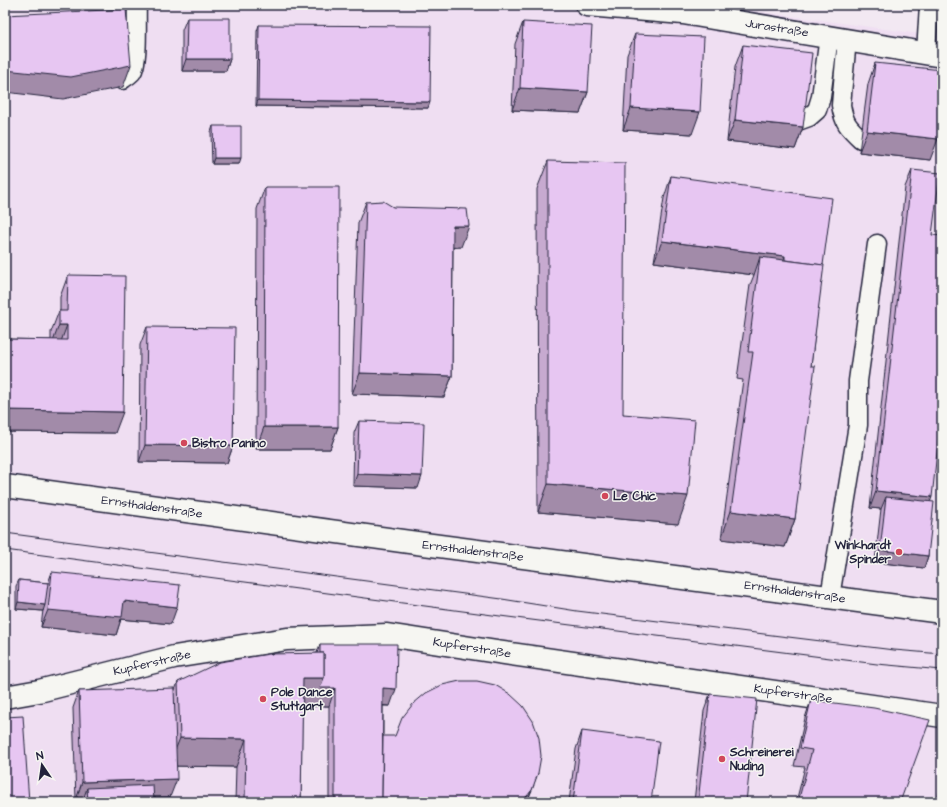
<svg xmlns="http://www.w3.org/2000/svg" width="947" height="807" viewBox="0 0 947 807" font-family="'Architects Daughter',sans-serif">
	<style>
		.built { fill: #efdef2 }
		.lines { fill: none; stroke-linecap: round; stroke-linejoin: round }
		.service-casing { stroke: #22223b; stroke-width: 21 }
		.minor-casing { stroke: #22223b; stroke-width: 25 }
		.service { stroke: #f6f6f2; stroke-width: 18 }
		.minor { stroke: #f6f6f2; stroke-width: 22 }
		.tram { stroke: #22223b; stroke-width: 1 }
		.wall { fill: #c7aad0; stroke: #22223b }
		.shaded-wall { fill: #a28ba9; stroke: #22223b }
		.building { fill: #e7c6f2; stroke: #22223b }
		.poi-dot { fill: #d1495b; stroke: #f6f6f2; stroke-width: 1.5 }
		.labels { text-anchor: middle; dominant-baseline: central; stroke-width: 3; stroke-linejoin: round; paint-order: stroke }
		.street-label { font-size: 12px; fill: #22223b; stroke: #f6f6f2 }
		.poi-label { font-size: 12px; font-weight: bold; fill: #22223b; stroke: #f6f6f2; text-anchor: start }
	</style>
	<rect width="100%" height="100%" fill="#f2e8f2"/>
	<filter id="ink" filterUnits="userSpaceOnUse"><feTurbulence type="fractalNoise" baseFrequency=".025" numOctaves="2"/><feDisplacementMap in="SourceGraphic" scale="8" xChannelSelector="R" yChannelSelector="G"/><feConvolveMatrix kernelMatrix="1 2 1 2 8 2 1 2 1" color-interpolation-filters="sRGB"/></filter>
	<g filter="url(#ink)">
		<!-- built -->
		<polygon class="built" points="5,5 711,5 942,37 942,802 5,802"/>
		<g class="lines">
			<!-- service casing -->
			<g class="service-casing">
				<g id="service">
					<path d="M847,39L841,105C844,123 848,127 861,139"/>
					<polyline points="926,53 929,5"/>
					<path d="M122,80C125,77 130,75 132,72C139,62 136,19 137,5"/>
					<polyline points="798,121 809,117 817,110 821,97 829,36"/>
					<polyline points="830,597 858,425 858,381 877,244"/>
				</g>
			</g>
			<!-- minor casing -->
			<g class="minor-casing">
				<g id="minor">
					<polyline points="587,5 683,13 942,56"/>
					<polyline points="5,486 424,544 942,612"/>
					<polyline points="5,697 39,691 174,657 287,639 387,635 497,652 942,716"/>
				</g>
			</g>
			<!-- service -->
			<use href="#service" class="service"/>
			<!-- minor -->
			<use href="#minor" class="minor"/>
			<!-- tram -->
			<g class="tram">
				<polyline points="5,533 502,599 577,611 894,650 942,654"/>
				<polyline points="5,550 500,616 877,664 942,670"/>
			</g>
		</g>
		<!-- wall -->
		<g class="wall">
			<polygon points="187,18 230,59 226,71 182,71 182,30"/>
			<polygon points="523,22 588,92 580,113 512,110 515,44"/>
			<polygon points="259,25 428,108 256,106 257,31"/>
			<polygon points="635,34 692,134 623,130 627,55"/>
			<polygon points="743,45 803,127 795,149 727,141 735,67"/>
			<polygon points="875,63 930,160 859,152 868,84"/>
			<polygon points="213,126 239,164 212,164 211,132"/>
			<polygon points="548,161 623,414 678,524 538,512 537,189"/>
			<polygon points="912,170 932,235 930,502 928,556 924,568 875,562 881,509 870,508 905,187"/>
			<polygon points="671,176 823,265 811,366 795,519 785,547 721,539 743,380 737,379 750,285 754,275 654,262 664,198"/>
			<polygon points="265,187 338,427 330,449 256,449 257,209"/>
			<polygon points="366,202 393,207 461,247 453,247 452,376 444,397 352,394 358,223"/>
			<polygon points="68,275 115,433 5,432 5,339 51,340 51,332 59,311 60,311 60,297"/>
			<polygon points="147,327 233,446 227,463 139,462 140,345"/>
			<polygon points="359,421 418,488 353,486 354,433"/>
			<polygon points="52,572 171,624 121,619 116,635 41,627 43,610 43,611 16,609 16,586 19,580 48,583"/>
			<polygon points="320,644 390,706 383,706 383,736 534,785 527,802 329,802 329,706 302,706 301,802 235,802 236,767 176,766 170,797 154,797 154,802 83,802 83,800 76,800 73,708 79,691 174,693 178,682 317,653"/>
			<polygon points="710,694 746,802 694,802 704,711"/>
			<polygon points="811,700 900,802 796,802 805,767 794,766 805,718"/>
			<polygon points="582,731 651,802 569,802 576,749"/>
			<polygon points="942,781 942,802 937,802"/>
		</g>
		<!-- shaded-wall -->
		<g class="shaded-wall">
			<polygon points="186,59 230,59 226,71 182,71"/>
			<polygon points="131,65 123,87 63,99 5,92 5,70"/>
			<polygon points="520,88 588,92 580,113 512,110"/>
			<polygon points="258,100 430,102 428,108 256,106"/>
			<polygon points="631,108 700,112 692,134 623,130"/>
			<polygon points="735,120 803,127 795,149 727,141"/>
			<polygon points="867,131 938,139 930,160 859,152"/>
			<polygon points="214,158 241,158 239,164 212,164"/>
			<polygon points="453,226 469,226 461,247 445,248"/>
			<polygon points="662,241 785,256 777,278 760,257 754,275 654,262"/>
			<polygon points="59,325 67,325 59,347 51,347"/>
			<polygon points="360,373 452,376 444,397 352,394"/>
			<polygon points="5,410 123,412 115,433 5,432"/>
			<polygon points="264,427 338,427 330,449 256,449"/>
			<polygon points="145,445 233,446 227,463 139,462"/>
			<polygon points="357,474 422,476 418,488 353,486"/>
			<polygon points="548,484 688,496 678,524 538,512"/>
			<polygon points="876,491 932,497 926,514 886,497 881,509 870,508"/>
			<polygon points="731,511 795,519 785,547 721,539"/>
			<polygon points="880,550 928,556 924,568 875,562"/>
			<polygon points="124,601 177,607 171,624 121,619 116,635 41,627 48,610"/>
			<polygon points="18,602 45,605 43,611 16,609"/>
			<polygon points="303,678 324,678 335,688 329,706 293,706"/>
			<polygon points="383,688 396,689 390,706 376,705"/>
			<polygon points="180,738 246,739 236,767 169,766"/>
			<polygon points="538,773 527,802 522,802"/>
			<polygon points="177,779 170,797 88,799 87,788 83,800 76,800 82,782"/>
		</g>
		<!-- building -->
		<g class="building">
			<polygon points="126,9 131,65 71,77 5,70 5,15"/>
			<polygon points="187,18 230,18 230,59 186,59"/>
			<polygon points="523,22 592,26 588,92 520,88"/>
			<polygon points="259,25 431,26 430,102 258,100"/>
			<polygon points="635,34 704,37 700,112 631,108"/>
			<polygon points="743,45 812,53 803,127 735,120"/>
			<polygon points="875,63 942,70 942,102 938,139 867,131"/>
			<polygon points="213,126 241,126 241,158 214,158"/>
			<polygon points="548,161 625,163 623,414 695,420 688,496 548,484"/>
			<polygon points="912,170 940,173 932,235 942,236 942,407 932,497 876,491"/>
			<polygon points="671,176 832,198 823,265 785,260 785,256 662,241"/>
			<polygon points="265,187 339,187 338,427 264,427"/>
			<polygon points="383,201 393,207 467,209 469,226 453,226 452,376 360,373 366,202"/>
			<polygon points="760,257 824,265 811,366 815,366 795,519 731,511 753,352 748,352"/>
			<polygon points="68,275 125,276 123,412 5,410 5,339 67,340 67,325 59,325 59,311 67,311"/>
			<polygon points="147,327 235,328 233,446 145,445"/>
			<polygon points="359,421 424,423 422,476 357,474"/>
			<polygon points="886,497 934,502 928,556 880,550"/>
			<polygon points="52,572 180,585 177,607 124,601 122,617 48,610"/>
			<polygon points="19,580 48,583 45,605 18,602"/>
			<polygon points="5,620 9,620 5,667"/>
			<polygon points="320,644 397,644 396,689 383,688 382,802 335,802 335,688 320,688 324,678 324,653 320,653"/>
			<polygon points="324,653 324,678 303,678 301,802 245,802 246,739 180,738 178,682 220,662 269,654"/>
			<polygon points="460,681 477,681 495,685 510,694 523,706 533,721 539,738 541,756 538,773 532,790 522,802 382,802 383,736 395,736 402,718 413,704 426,693 442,685"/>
			<polygon points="174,688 177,779 82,782 79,691"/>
			<polygon points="710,694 757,699 746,802 698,802"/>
			<polygon points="811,700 874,708 930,720 900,802 798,802 812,750 800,748"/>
			<polygon points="23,716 29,802 5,802 5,717"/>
			<polygon points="582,731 659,741 651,802 573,802"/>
			<polygon points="153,785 154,802 88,802 87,788"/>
		</g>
	</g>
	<!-- markers -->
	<g class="poi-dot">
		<circle cx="184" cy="443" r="4"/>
		<circle cx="605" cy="496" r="4"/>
		<circle cx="899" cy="552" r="4"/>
		<circle cx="263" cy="699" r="4"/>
		<circle cx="722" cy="759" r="4"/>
	</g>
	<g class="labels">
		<!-- street labels -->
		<g class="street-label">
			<text transform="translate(777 28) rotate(9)">Jurastraße</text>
			<text transform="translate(152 507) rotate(8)">Ernsthaldenstraße</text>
			<text transform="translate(473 551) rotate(7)">Ernsthaldenstraße</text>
			<text transform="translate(795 592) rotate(8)">Ernsthaldenstraße</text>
			<text transform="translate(472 648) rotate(9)">Kupferstraße</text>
			<text transform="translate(152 663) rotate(-13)">Kupferstraße</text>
			<text transform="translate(793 694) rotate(8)">Kupferstraße</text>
		</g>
		<!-- poi labels -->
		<g class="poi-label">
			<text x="192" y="443">Bistro Panino</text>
			<text x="613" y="496">Le Chic</text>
			<text x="891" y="545" text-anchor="end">Winkhardt<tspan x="891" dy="14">Spinder</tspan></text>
			<text x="271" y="692">Pole Dance<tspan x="271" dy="14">Stuttgart</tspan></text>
			<text x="730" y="752">Schreinerei<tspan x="730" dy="14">Nuding</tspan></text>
		</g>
	</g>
	<!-- margin -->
	<rect width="947" height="807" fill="none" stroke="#f6f6f2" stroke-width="20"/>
	<rect x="10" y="10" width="927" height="787" fill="none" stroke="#22223b" stroke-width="1.5" filter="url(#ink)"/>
	<!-- north arrow -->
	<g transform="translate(42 765) rotate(347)" stroke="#f6f6f2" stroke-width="3" paint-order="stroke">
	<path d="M0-3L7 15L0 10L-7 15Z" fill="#22223b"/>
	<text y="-6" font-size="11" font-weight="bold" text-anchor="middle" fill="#22223b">N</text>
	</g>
</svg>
